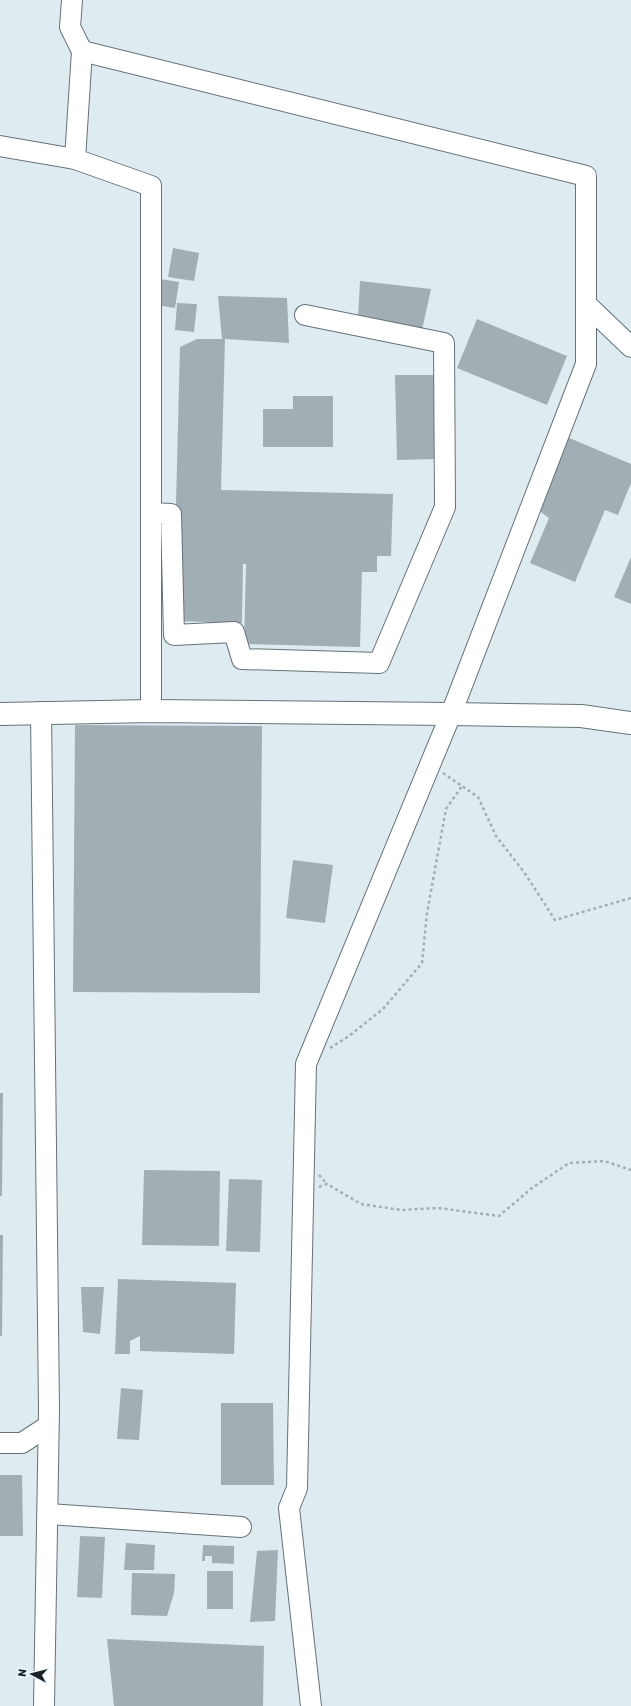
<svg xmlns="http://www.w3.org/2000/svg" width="631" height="1706" viewBox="0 0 631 1706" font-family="Rubik,sans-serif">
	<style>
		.building { fill: #a1afb5 }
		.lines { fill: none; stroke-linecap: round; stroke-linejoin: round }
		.minor-casing { stroke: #667278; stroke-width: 22 }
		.major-casing { stroke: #667278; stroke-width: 24 }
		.path { stroke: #a2aeb2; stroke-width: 2.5; stroke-dasharray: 3 3; stroke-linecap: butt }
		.minor { stroke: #fff; stroke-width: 20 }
		.major { stroke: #fff; stroke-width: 22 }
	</style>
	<rect width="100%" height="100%" fill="#deecf2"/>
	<!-- building -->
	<g class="building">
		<polygon points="173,248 199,253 194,281 168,277"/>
		<polygon points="160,279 179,282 175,308 155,305"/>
		<polygon points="360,281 431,289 422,330 358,318"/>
		<polygon points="218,296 287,298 289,343 225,339 221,490 393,494 391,556 377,556 377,572 362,572 360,647 244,644 246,564 243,564 242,623 173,621 180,347 197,339 222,339"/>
		<polygon points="177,303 197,304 194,332 175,330"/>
		<polygon points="477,319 567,356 547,405 457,368"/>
		<polygon points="395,375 435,375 436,459 397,460"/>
		<polygon points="293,396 333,396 333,447 263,447 263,409 293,409"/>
		<polygon points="567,437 631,464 631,483 618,515 605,510 575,582 530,563 549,518 537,509"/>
		<polygon points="631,557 631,604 614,597"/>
		<polygon points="75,725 262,726 260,993 73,992"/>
		<polygon points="293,860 333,865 325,923 286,918"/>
		<polygon points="0,1093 3,1093 2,1196 0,1196"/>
		<polygon points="144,1170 220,1171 219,1246 142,1245"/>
		<polygon points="229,1179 262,1180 260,1252 226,1251"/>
		<polygon points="0,1235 3,1235 2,1336 0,1336"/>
		<polygon points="118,1279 236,1283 234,1354 140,1351 140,1336 130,1341 130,1354 115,1354"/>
		<polygon points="81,1287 104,1287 100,1334 83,1332"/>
		<polygon points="121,1388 143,1390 139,1440 117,1439"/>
		<polygon points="221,1403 273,1403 274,1485 221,1485"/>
		<polygon points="0,1475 22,1475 23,1536 0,1536"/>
		<polygon points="80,1536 105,1537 102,1598 77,1597"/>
		<polygon points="126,1543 155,1545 154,1570 124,1570"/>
		<polygon points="203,1545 234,1546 234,1564 212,1563 212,1556 205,1556 205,1561 202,1561"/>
		<polygon points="278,1550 275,1621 250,1622 257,1551"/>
		<rect x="207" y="1571" width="26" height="38"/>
		<polygon points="132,1573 175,1574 174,1593 167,1616 131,1615"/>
		<polygon points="107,1639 264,1646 263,1706 114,1706"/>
	</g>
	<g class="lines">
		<!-- minor casing -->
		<g class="minor-casing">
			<g id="minor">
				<polyline points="72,0 70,27 82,51 75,159 151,186 151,711"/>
				<polyline points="82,51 586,176 586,364 451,714 306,1064 297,1488 289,1508 311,1706"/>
				<polyline points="0,146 75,159"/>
				<polyline points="586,304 631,347"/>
				<polyline points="152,513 171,514 174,635 234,632 242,659 379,663 445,507 444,343 305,315"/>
				<polyline points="41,712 49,1409 44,1706"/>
				<polyline points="0,1443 22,1443 48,1426"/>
				<polyline points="48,1514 241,1527"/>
			</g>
		</g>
		<!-- major casing -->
		<g class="major-casing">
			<polyline id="major" points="0,714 151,711 451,714 581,716 631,723"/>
		</g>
		<!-- path -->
		<g class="path">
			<polyline points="443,773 478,797 496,836 524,872 555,920 631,898"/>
			<polyline points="330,1048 349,1036 383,1009 422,963 427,913 446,809 462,786"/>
			<polyline points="319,1175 327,1184"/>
			<polyline points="319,1187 327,1184 361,1204 401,1210 438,1208 499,1216 532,1188 569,1163 604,1161 631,1170"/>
		</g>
		<!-- minor -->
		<use href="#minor" class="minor"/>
		<!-- major -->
		<use href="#major" class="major"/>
	</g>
	<!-- north arrow -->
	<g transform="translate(32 1674) rotate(277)" stroke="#edf9fe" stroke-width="3" paint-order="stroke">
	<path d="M0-3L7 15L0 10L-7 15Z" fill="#1d2224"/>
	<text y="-6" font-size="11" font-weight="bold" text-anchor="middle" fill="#1d2224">N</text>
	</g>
</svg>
